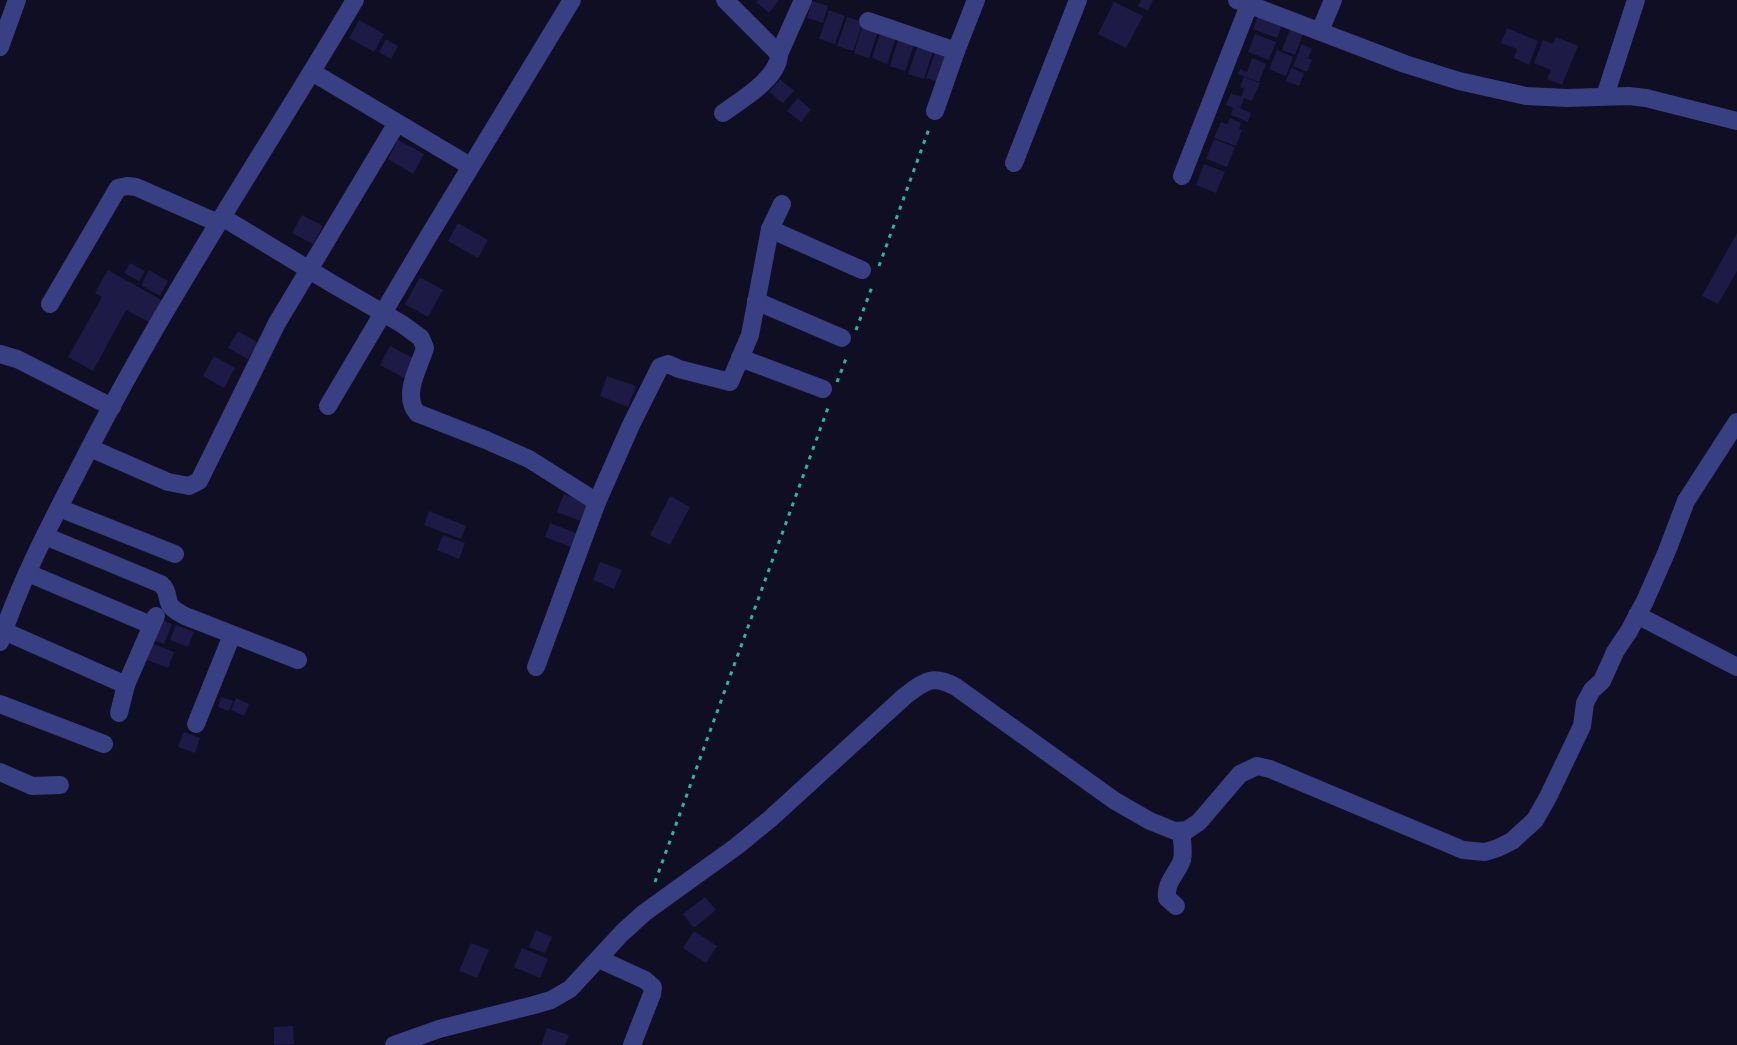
<svg xmlns="http://www.w3.org/2000/svg" width="1737" height="1045" viewBox="0 0 1737 1045" font-family="Karla,sans-serif">
	<style>
		.building { fill: #1d1a45 }
		.lines { fill: none; stroke-linecap: round; stroke-linejoin: round }
		.path { stroke: #2db69d; stroke-width: 3; stroke-dasharray: 4 6; stroke-linecap: butt }
		.minor { stroke: #383f83; stroke-width: 18 }
	</style>
	<rect width="100%" height="100%" fill="#0f0e23"/>
	<!-- building -->
	<g class="building">
		<polygon points="758,0 779,0 769,13 756,2"/>
		<polygon points="1141,0 1153,0 1148,11 1138,6"/>
		<polygon points="812,1 828,6 823,23 807,18"/>
		<polygon points="1114,2 1143,16 1126,48 1098,34"/>
		<polygon points="829,10 845,16 835,44 819,39"/>
		<polygon points="1260,11 1284,20 1277,38 1253,29"/>
		<polygon points="847,17 863,22 853,51 837,46"/>
		<polygon points="359,20 384,34 374,52 349,38"/>
		<polygon points="863,24 879,29 869,58 854,53"/>
		<polygon points="1507,28 1538,41 1529,65 1514,58 1517,49 1501,43"/>
		<polygon points="1290,29 1303,34 1295,55 1282,50"/>
		<polygon points="881,30 897,35 887,64 872,58"/>
		<polygon points="1255,34 1276,42 1269,60 1248,52"/>
		<polygon points="899,37 915,42 905,71 890,66"/>
		<polygon points="1556,37 1578,46 1562,85 1547,79 1551,70 1534,63 1543,40 1553,44"/>
		<polygon points="386,39 398,46 391,59 379,52"/>
		<polygon points="1302,44 1312,49 1308,58 1312,60 1307,72 1293,66"/>
		<polygon points="918,45 933,51 924,79 908,74"/>
		<polygon points="936,49 952,54 942,83 926,78"/>
		<polygon points="1277,50 1293,57 1286,76 1269,69"/>
		<polygon points="1252,58 1266,64 1259,82 1238,74 1240,69 1247,72"/>
		<polygon points="1291,68 1304,73 1299,86 1286,81"/>
		<polygon points="1244,77 1260,83 1252,101 1244,98 1240,108 1251,113 1248,122 1231,115 1233,108 1226,105 1231,93 1241,97 1244,89 1240,87"/>
		<polygon points="780,79 794,91 783,103 769,92"/>
		<polygon points="798,98 811,110 801,122 787,111"/>
		<polygon points="1230,118 1241,123 1239,129 1242,130 1236,146 1214,138 1221,122 1227,124"/>
		<polygon points="1214,139 1235,147 1227,167 1206,159"/>
		<polygon points="398,140 424,154 413,174 388,159"/>
		<polygon points="1204,164 1225,172 1216,193 1196,185"/>
		<polygon points="302,215 323,226 313,244 292,233"/>
		<polygon points="458,223 488,240 478,258 448,241"/>
		<polygon points="1737,233 1737,271 1718,304 1702,296"/>
		<polygon points="130,263 145,271 139,281 124,273"/>
		<polygon points="108,270 163,301 151,323 126,310 93,371 68,357 102,297 95,293"/>
		<polygon points="149,270 168,281 160,296 141,285"/>
		<polygon points="420,277 443,290 428,317 405,304"/>
		<polygon points="238,331 258,343 248,359 228,348"/>
		<polygon points="390,346 417,360 406,379 380,365"/>
		<polygon points="214,356 235,368 224,388 203,376"/>
		<polygon points="607,376 636,386 628,407 600,396"/>
		<polygon points="564,494 587,503 580,521 557,512"/>
		<polygon points="670,496 690,507 670,545 650,535"/>
		<polygon points="429,511 466,526 461,539 424,525"/>
		<polygon points="550,523 576,533 571,547 545,537"/>
		<polygon points="443,535 465,543 459,559 437,550"/>
		<polygon points="600,562 622,570 614,589 593,580"/>
		<polygon points="155,617 172,624 164,644 147,638"/>
		<polygon points="176,625 194,632 188,647 170,640"/>
		<polygon points="146,641 174,652 168,668 140,657"/>
		<polygon points="221,697 233,701 229,711 218,707"/>
		<polygon points="236,698 249,704 244,716 231,710"/>
		<polygon points="184,732 200,738 195,753 178,747"/>
		<polygon points="705,897 716,910 694,928 683,914"/>
		<polygon points="536,930 552,937 545,953 529,947"/>
		<polygon points="694,931 717,946 706,963 683,948"/>
		<polygon points="471,943 489,950 477,978 459,971"/>
		<polygon points="522,948 548,959 540,978 514,967"/>
		<polygon points="293,1026 294,1044 274,1045 274,1027"/>
		<polygon points="547,1028 569,1035 565,1045 541,1045"/>
	</g>
	<g class="lines">
		<!-- path -->
		<g class="path">
			<polyline points="879,266 930,126"/>
			<polyline points="856,330 873,284"/>
			<polyline points="837,382 847,356"/>
			<polyline points="655,882 829,405"/>
		</g>
		<!-- minor -->
		<g class="minor">
			<polyline points="1237,0 1405,64 1459,81 1526,96 1567,98 1629,96 1646,98 1737,121"/>
			<polyline points="868,21 956,51"/>
			<polyline points="1320,31 1333,0"/>
			<polyline points="0,47 17,0"/>
			<polyline points="779,54 803,0"/>
			<polyline points="312,72 470,166"/>
			<polyline points="1605,96 1636,0"/>
			<polyline points="935,111 956,51 976,0"/>
			<path d="M723,113C741,100 779,78 779,54L725,0"/>
			<polyline points="1014,163 1078,0"/>
			<polyline points="1182,176 1249,5"/>
			<path d="M222,217L331,283L402,324L421,338L425,348C419,368 402,394 417,413L486,440L529,459L597,502"/>
			<polyline points="770,229 862,270"/>
			<polyline points="756,301 842,338"/>
			<polyline points="50,304 118,188 127,186 136,187 218,223"/>
			<polyline points="0,354 17,359 112,407"/>
			<polyline points="740,358 823,389"/>
			<polyline points="328,406 425,242 572,0"/>
			<polyline points="90,448 168,482 189,486 199,481 277,323 397,123"/>
			<polyline points="59,508 175,554"/>
			<path d="M45,536L161,584C169,591 166,597 170,605C173,610 180,613 185,616L298,660"/>
			<polyline points="28,573 151,625"/>
			<polyline points="1637,615 1737,667"/>
			<polyline points="4,631 126,685"/>
			<path d="M0,642C22,575 57,512 89,449C169,294 266,150 355,0"/>
			<polyline points="536,667 597,502 631,425 660,367 668,364 679,369 730,382 750,335 770,229 782,204"/>
			<polyline points="0,704 104,744"/>
			<polyline points="119,713 126,685 156,616"/>
			<polyline points="196,724 232,635"/>
			<polyline points="0,772 32,786 60,785"/>
			<path d="M1176,906L1167,898C1165,882 1177,874 1182,860C1184,851 1182,840 1181,831"/>
			<polyline points="599,959 645,980 653,987 652,994 632,1045"/>
			<path d="M394,1045L439,1029L534,1005L551,1000L570,989L622,933L644,913L737,846L770,819L905,696C925,681 933,674 956,687L1115,801L1150,821L1175,831L1187,830L1199,822L1240,774L1257,766L1270,769L1463,850L1485,852L1498,848L1512,841L1535,820L1548,797L1582,726L1585,703L1592,690L1602,681L1615,652L1629,631L1645,601L1667,551L1686,501L1737,422"/>
		</g>
	</g>
</svg>
